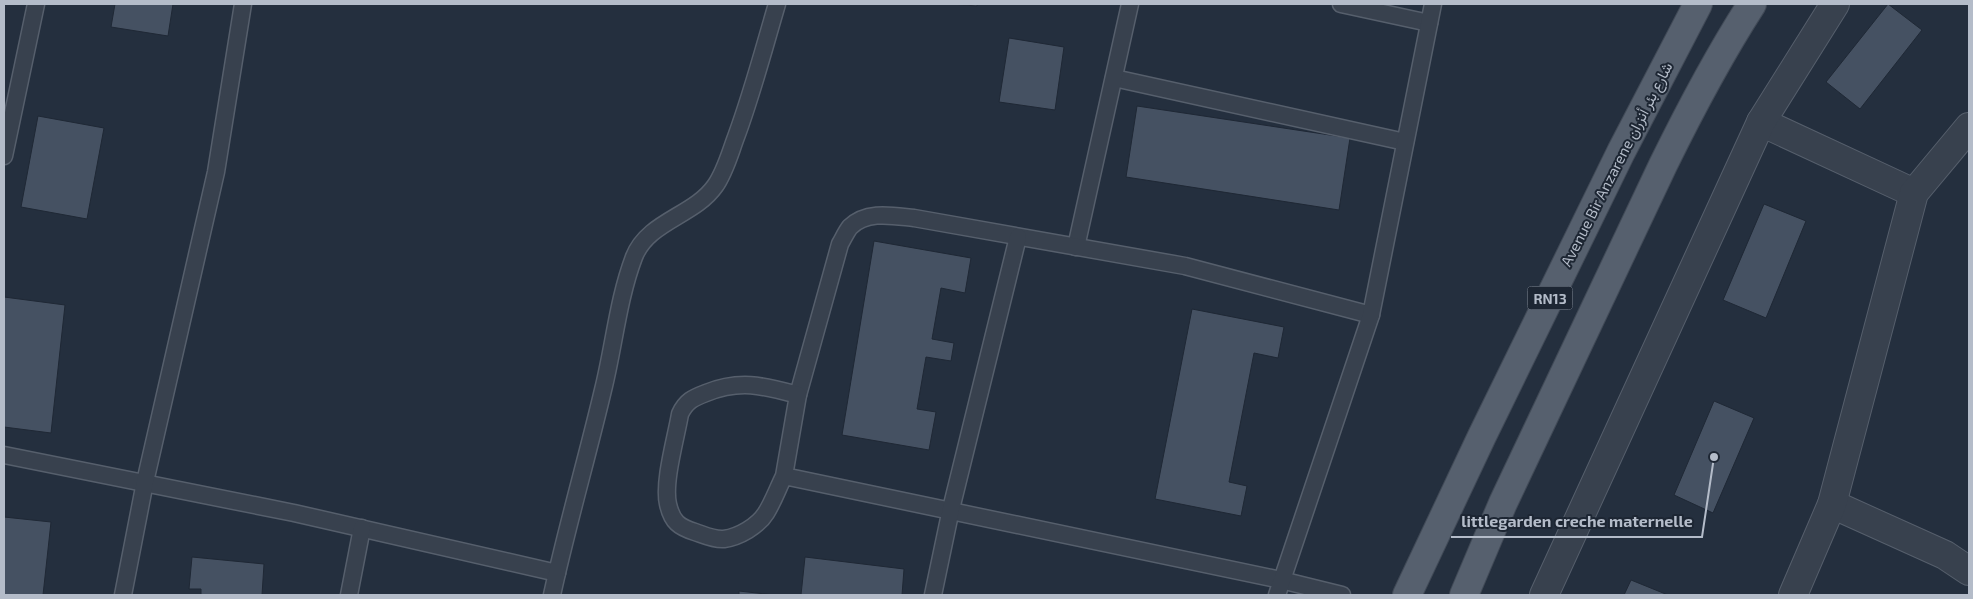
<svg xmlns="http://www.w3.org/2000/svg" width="1973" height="599" viewBox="0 0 1973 599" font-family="'Exo 2',Vazirmatn,sans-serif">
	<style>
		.building { fill: #455162; stroke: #1f2835 }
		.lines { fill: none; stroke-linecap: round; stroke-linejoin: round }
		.lane-casing { stroke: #565f6c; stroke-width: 19 }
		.street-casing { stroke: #565f6c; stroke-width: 30 }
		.primary-casing { stroke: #414a57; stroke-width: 30 }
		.lane { stroke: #38414e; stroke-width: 16 }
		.street { stroke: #38414e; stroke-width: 28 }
		.primary { stroke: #56606e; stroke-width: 28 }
		.labels { text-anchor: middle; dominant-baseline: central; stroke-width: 4; stroke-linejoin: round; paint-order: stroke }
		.shield { fill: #1d2633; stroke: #878f9c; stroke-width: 1 }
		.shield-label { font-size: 14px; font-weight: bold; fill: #b4bcc9 }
		.street-label { font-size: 15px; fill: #b4bcc9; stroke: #1d2633 }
		.leader { fill: none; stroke: #b4bcc9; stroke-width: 2 }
		.callout-dot { fill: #b4bcc9; stroke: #1d2633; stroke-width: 2 }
		.callout-label { font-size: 16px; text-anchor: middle; font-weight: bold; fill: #b4bcc9; stroke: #1d2633; stroke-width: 4; stroke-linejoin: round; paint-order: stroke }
	</style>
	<rect width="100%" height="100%" fill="#242f3e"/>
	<!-- building -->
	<g class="building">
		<polygon points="115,4 173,4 168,36 111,27"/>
		<polygon points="951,4 977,4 977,6"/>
		<polygon points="1888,4 1922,30 1860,109 1826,82"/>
		<polygon points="1009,38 1064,47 1055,110 999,102"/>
		<polygon points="1137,106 1350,138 1339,210 1126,177"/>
		<polygon points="38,116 104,128 87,219 21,207"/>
		<polygon points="1764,204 1806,221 1766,318 1723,300"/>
		<polygon points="874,241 971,258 965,293 941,288 932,339 954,343 951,361 926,357 917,409 936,412 929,450 842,435"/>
		<polygon points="4,297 65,305 51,433 4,427"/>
		<polygon points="1192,309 1284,327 1278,358 1254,353 1229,482 1247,486 1241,516 1155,499"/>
		<polygon points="1714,401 1754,418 1713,513 1674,495"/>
		<polygon points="4,517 51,522 43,595 4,595"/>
		<polygon points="192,557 264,564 262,595 201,595 201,589 189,589"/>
		<polygon points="805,557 904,569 902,595 801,595"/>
		<polygon points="1631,580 1668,595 1624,595"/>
		<polygon points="739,591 774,595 739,595"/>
	</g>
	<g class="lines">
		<!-- lane casing -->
		<g class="lane-casing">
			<g id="lane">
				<polyline points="1341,4 1429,23"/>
				<polyline points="1114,78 1405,142"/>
				<polyline points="4,156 36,4"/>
				<polyline points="1076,247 1130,4"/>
				<path d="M798,395L840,244C843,239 846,232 850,227C867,210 894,216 914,218L1185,266L1371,315"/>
				<polyline points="4,455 294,513 557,573"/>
				<path d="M784,476L798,395C764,386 741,379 706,393C693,398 686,401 680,414C676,438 663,482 668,504C672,522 679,527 695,532C704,535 714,540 724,539C739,537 758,526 766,513C773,502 778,488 784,476L1281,580L1342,595"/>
				<polyline points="123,595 145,482 216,172 243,4"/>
				<polyline points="349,595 362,528"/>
				<path d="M552,595C567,526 587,458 603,390C614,346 618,299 634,257C648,221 694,216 715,186C725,172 730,153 736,137C752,94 764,48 777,4"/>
				<polyline points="933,595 951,509 1018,237"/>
				<polyline points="1277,595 1371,315 1433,4"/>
			</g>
		</g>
		<!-- street casing -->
		<g class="street-casing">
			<g id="street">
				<polyline points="1761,122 1914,193"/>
				<polyline points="1832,504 1945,555 1969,571"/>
				<polyline points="1544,595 1761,122 1835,4"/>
				<polyline points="1793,595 1832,504 1914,193 1969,127"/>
			</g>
		</g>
		<!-- primary casing -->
		<g class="primary-casing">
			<g id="primary">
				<polyline points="1407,595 1482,436 1621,152 1698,4"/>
				<path d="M1464,595L1503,503L1663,165C1690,110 1719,55 1752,4"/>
			</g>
		</g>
		<!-- lane -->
		<use href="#lane" class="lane"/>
		<!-- street -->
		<use href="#street" class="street"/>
		<!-- primary -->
		<use href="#primary" class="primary"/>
	</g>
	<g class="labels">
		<!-- shield labels -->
		<rect class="shield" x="1527.5" y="286.5" width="45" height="23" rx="4"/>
		<g class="shield-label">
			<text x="1550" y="298">RN13</text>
		</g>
		<!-- street labels -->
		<g class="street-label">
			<text transform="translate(1616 164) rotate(-63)">Avenue Bir Anzarene شارع بئر أنزران</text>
		</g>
	</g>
	<!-- callouts -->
	<path class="leader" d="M1714 457L1702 537H1451"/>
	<circle class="callout-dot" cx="1714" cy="457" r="5"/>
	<g class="callout-label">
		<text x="1577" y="527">littlegarden creche maternelle</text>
	</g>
	<!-- border -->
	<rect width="1973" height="599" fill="none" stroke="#b4bcc9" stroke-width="10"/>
</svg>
